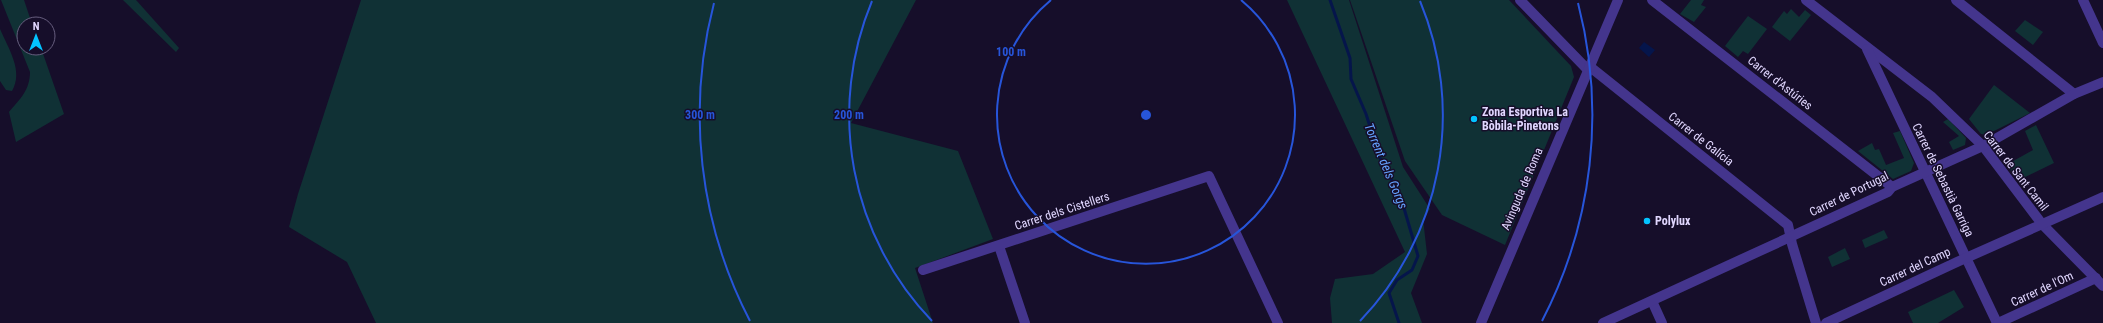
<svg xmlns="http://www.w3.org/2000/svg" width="2103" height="323" viewBox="0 0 2103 323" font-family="'Roboto Condensed',sans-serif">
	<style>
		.green { fill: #103135 }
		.water { fill: #05154b }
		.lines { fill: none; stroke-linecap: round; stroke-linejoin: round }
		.stream { stroke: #05154b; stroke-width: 3 }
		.minor { stroke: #44358d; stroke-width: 10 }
		.ring { fill: none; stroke: #2755da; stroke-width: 2 }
		.poi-dot { fill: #03c4ff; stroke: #160e2a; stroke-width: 1.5 }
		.labels { text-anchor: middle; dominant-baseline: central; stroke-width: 3; stroke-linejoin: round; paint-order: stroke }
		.street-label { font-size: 12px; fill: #e1d7ff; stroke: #160e2a }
		.poi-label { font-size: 12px; font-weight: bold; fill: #e1d7ff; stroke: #160e2a; text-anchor: start }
		.water-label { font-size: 13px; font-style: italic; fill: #65a3ff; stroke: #160e2a }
		.centre { fill: #2755da; stroke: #160e2a; stroke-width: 2 }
		.ring-label { font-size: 12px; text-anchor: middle; font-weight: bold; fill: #2755da; stroke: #160e2a; stroke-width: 3; stroke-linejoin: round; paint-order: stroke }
	</style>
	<rect width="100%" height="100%" fill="#160e2a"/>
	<!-- green -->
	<g class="green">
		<path d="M1,0H24L32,24H24V48H41L64,114L16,142L9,112C20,99 30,90 30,72Z"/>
		<polygon points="123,0 136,0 179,48 176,52"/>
		<polygon points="361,0 916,0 851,123 958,151 993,239 915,268 933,323 376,323 347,262 289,227 298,194"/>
		<polygon points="1287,0 1349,0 1403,167 1430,209 1423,219 1427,254 1411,293 1422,323 1332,323 1330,298 1335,279 1373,274 1405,252"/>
		<polygon points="1350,0 1509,0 1571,66 1574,77 1505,245 1442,215 1405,161"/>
		<polygon points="1691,0 1704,0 1701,5 1706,7 1694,22 1680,14"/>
		<polygon points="1791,9 1799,17 1805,10 1811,15 1790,41 1772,27 1784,11 1787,14"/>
		<polygon points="1748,16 1767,29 1748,54 1743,51 1738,57 1725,46"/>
		<polygon points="2025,20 2043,32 2033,45 2015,31"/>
		<path d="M0,29C8,48 24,71 12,91L6,90L0,81Z"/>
		<polygon points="1994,85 2030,113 1986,135 1981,134 1969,119"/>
		<polygon points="1948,119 1966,138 1965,145 1953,150 1949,142 1959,136 1943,122"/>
		<polygon points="2036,125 2054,163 2019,180 2006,165 2033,150 2025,131"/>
		<polygon points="1900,131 1914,163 1911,171 1893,179 1858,151 1872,143 1875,150 1879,149 1886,165 1904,158 1893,133"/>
		<polygon points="1884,230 1888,238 1865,248 1862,240"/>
		<polygon points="1845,248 1850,259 1832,267 1828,257"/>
		<polygon points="1954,290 1964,307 1938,323 1913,323 1908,312"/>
	</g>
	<!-- water -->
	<polygon class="water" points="1644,42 1655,50 1649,57 1639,48"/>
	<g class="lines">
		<!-- stream -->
		<polyline class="stream" points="1330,0 1350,58 1351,79 1366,114 1380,158 1401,198 1418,256 1412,270 1397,280 1389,293 1399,323"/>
		<!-- minor -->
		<g class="minor">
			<polyline points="1520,0 1587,69"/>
			<polyline points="1652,0 1892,187"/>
			<polyline points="1806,0 1932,97 1983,146 2042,224 2103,286"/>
			<polyline points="1956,0 2074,94"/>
			<polyline points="2083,0 2103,43"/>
			<polyline points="1867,49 1997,323"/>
			<polyline points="1589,66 1788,225 1792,244 1816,323"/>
			<polyline points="999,246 1025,323"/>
			<polyline points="923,270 1209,176 1278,323"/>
			<polyline points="1652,301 1662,323"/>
			<polyline points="1481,323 1618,0"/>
			<polyline points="1603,323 1888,192 1892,187 1983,146 2074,94 2103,82"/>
			<polyline points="1826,323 1957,262 2103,197"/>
			<polyline points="1998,323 2096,278"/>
		</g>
	</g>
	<!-- distance rings -->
	<g class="ring">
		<path d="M1241 0A149 149 0 1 1 1051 0"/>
		<path d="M932 321A297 297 0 0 1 872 1M1420 1A297 297 0 0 1 1360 321"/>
		<path d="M750 321A446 446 0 0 1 714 3M1578 3A446 446 0 0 1 1542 321"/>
	</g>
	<!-- markers -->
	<g class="poi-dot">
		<circle cx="1474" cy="119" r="4"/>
		<circle cx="1647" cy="221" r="4"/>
	</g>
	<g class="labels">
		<!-- street labels -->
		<g class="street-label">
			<text transform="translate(1780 83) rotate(38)">Carrer d'Astúries</text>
			<text transform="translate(1701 139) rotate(38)">Carrer de Galícia</text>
			<text transform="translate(2016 171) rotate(52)">Carrer de Sant Camil</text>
			<text transform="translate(1943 180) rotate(64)">Carrer de Sebastià Garriga</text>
			<text transform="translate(1522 189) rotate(-67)">Avinguda de Roma</text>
			<text transform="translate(1849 194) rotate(-26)">Carrer de Portugal</text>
			<text transform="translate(1062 211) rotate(-18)">Carrer dels Cistellers</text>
			<text transform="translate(1915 267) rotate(-25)">Carrer del Camp</text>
			<text transform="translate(2042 289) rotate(-25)">Carrer de l'Om</text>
		</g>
		<!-- poi labels -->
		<g class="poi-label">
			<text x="1482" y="112">Zona Esportiva La<tspan x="1482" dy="14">Bòbila-Pinetons</tspan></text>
			<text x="1655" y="221">Polylux</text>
		</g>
		<!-- water labels -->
		<g class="water-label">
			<text transform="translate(1386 166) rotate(67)">Torrent dels Gorgs</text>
		</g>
	</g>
	<circle cx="1146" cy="115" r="6" class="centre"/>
	<g class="ring-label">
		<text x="1011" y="56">100 m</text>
		<text x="849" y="119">200 m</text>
		<text x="700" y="119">300 m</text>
	</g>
	<!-- north arrow -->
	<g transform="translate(36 36)"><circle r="19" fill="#160e2a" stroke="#675e7f"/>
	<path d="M0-3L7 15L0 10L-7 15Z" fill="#03c4ff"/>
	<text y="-6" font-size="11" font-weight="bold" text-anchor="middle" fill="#e1d7ff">N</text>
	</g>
</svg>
